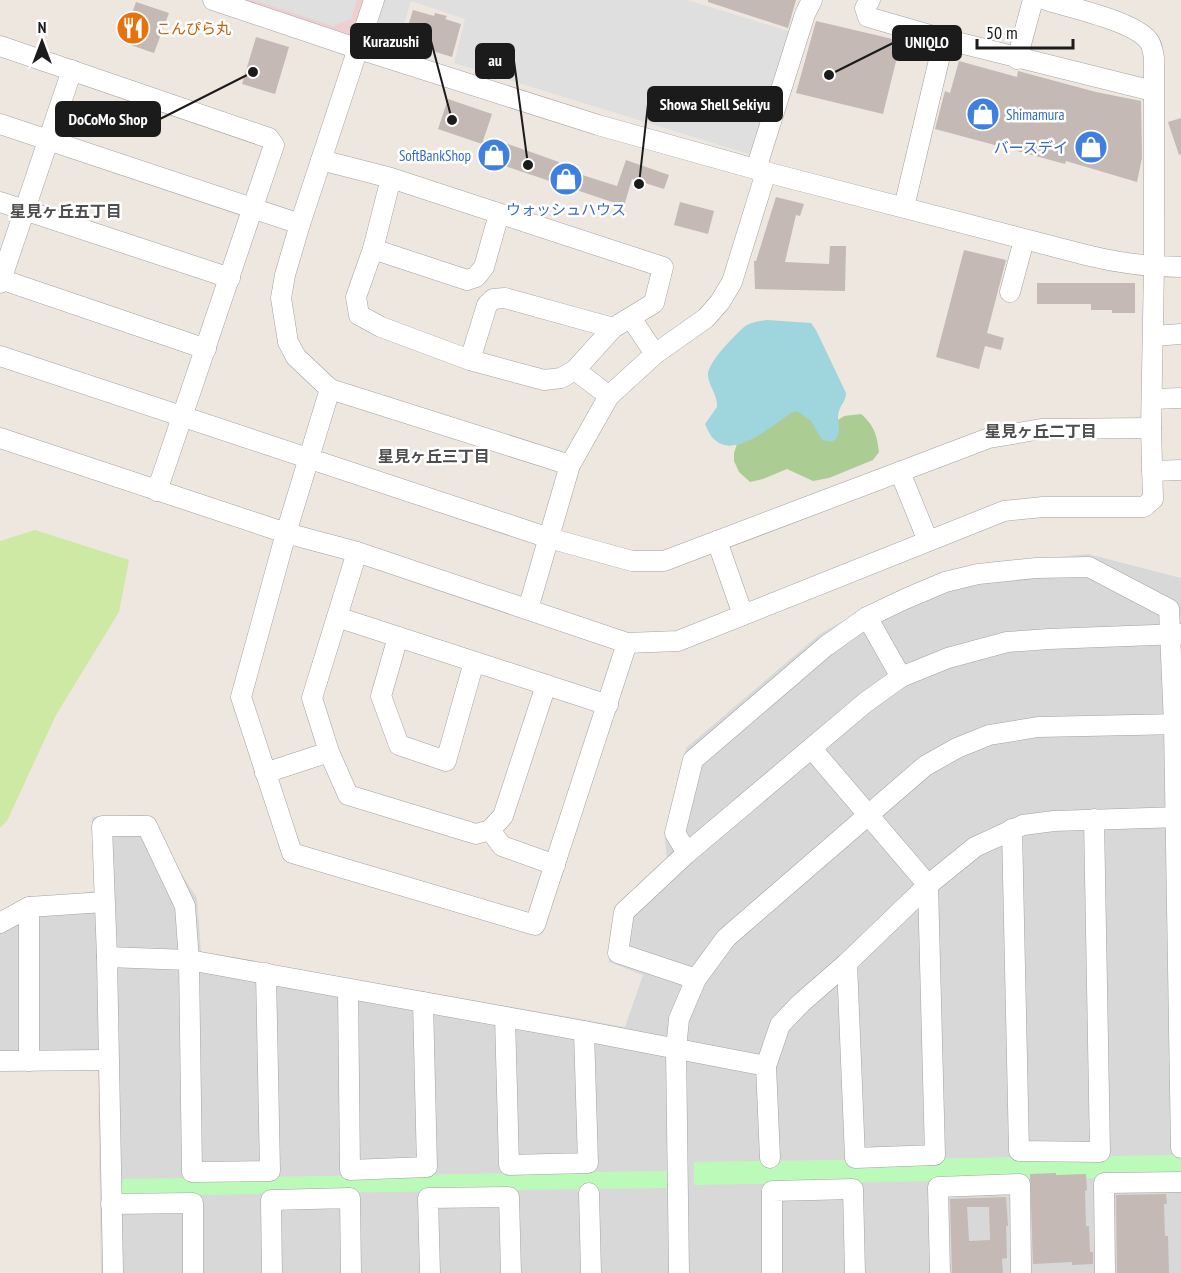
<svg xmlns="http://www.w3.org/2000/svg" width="1181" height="1273" viewBox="0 0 1181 1273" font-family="'PT Sans Narrow','Noto Sans JP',sans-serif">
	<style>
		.residential { fill: #d9d8d8 }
		.commercial { fill: #efced0 }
		.grass { fill: #cee9a4 }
		.forest { fill: #abcd94 }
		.park { fill: #bcfaba }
		.parking { fill: #dfdfdf }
		.water { fill: #9fd5dc }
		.building { fill: #c4b9b4; fill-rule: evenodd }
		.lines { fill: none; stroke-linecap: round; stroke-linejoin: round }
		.minor-casing { stroke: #a2a2a2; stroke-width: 21 }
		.minor { stroke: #fff; stroke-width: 20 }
		.labels { text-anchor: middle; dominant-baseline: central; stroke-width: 5; stroke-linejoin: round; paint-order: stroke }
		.food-label { font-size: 15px; fill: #c56008; stroke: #fff; text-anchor: start }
		.shop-label { font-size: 15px; fill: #366cbe; stroke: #fff; text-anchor: end }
		.neighbourhood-label { font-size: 16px; font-weight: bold; fill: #4e4e4e; stroke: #fff }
		.leader { fill: none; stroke: #1b1b1b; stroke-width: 2 }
		.callout-dot { fill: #1b1b1b; stroke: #fff; stroke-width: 2 }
		.callout { fill: #1b1b1b; stroke: #1b1b1b; stroke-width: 2 }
		.callout-label { font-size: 16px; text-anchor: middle; font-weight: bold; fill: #fff }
	</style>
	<rect width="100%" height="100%" fill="#ede7e0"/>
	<!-- residential -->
	<polygon class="residential" points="1088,554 1181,578 1181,1273 101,1273 98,1071 0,1067 0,914 26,899 98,891 92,817 144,815 197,898 201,952 625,1027 643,975 609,962 617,905 667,860 665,839 686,748 820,634 893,593 997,563"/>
	<!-- commercial -->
	<polygon class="commercial" points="236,0 366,0 355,36"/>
	<!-- grass -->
	<polygon class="grass" points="35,530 129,560 119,612 56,715 7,821 0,828 0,541"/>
	<!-- forest -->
	<path class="forest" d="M803,409L826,428L844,416L861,414C874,425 877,435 879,452L873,460L829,478L813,481L787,469L763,479L750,482L739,472L734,461V453L738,441L777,414Z"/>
	<!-- park -->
	<g class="park">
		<polygon points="1181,1155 1181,1177 694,1185 694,1162"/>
		<polygon points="667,1171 667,1188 117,1196 117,1179"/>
	</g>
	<!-- parking -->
	<g class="parking">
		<polygon points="253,0 357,0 351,19 333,26"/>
		<polygon points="382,0 687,0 795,33 755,156 454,63 465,19 411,1 398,43 374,37 372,31"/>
	</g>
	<!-- water -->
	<path class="water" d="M767,320L811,323L816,330L846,393C846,401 841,404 839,411C835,422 845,434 832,442L822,440L811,421L797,411L791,413C773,425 735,459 715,440C710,436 708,430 705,424L717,407C718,395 709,387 708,376C706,364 735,335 744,327C751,322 759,321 767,320Z"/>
	<!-- building -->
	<g class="building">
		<polygon points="708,0 796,0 788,28 708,2"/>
		<polygon points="136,2 169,13 154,53 122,42"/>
		<polygon points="413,10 434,16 435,13 447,16 445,19 461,24 452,57 403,42"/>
		<polygon points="816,21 901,41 883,114 796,93"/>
		<polygon points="256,37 289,47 275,94 242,84"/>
		<polygon points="959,61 1017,77 1018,71 1096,92 1141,101 1142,158 1137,182 1066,161 1065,164 935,129 945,91 950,93"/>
		<polygon points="448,99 492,114 482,144 438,129"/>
		<polygon points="1181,118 1181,154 1179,155 1168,122"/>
		<polygon points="491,138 559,162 557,167 617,186 626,160 669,175 664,189 632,179 624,206 484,159"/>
		<polygon points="776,197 804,204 800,216 796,215 785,262 829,264 830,246 846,246 845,291 755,289 754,261 756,261"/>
		<polygon points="680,202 714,211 708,234 674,225"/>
		<polygon points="964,250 1006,260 987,333 1004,338 1001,350 985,346 979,369 936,357"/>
		<polygon points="1037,283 1135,283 1135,313 1112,313 1112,310 1091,310 1091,304 1037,304"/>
		<polygon points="1056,1173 1056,1175 1086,1174 1087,1190 1085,1191 1086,1226 1089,1226 1090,1252 1093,1252 1093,1264 1072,1265 1072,1262 1033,1264 1030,1174"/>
		<polygon points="1166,1194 1167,1204 1164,1204 1165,1236 1168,1236 1169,1273 1117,1273 1116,1195"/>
		<path d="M1006,1197L1008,1226H1006L1007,1258L1002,1259L1003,1273H952L950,1199ZM967,1207H989L990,1240L969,1241Z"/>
	</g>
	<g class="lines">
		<!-- minor casing -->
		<g class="minor-casing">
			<g id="minor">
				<path d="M213,0L359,49L598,125L766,172L1086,255C1118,263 1148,267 1181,267"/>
				<polyline points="374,0 300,224 285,275 281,298 288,342 296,357 330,389 570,465"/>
				<polyline points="870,0 865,8 868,17 944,39 904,207"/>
				<polyline points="944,39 1153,91"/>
				<polyline points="0,46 269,138 274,145 157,491"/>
				<polyline points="1017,59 1033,0"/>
				<polyline points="0,124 300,224"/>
				<polyline points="321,160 391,178 663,267 654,303 613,328 575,370 561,378 544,380 470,360 381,327 359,315 356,297 373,249 391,178"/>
				<polyline points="756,169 805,14 812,0"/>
				<polyline points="0,202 230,278"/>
				<polyline points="373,249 467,280 476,277 484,267 499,214"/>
				<polyline points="0,279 206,349"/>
				<polyline points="0,283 72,70"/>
				<polyline points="1010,292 1024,240"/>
				<polyline points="631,318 655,354"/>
				<polyline points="1154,336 1181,334"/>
				<polyline points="0,356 549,538 632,561 664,561 989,438 1041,429 1151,428"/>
				<polyline points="470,360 487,305 493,299 505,298 613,328"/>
				<polyline points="575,370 609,396"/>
				<polyline points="330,389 286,533 241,697 292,853 535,925 627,643"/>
				<polyline points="1152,399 1181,398"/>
				<path d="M0,438L286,533L357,552L627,643L678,641L1004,511L1043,507H1144L1153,499L1151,428L1154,267V58C1153,52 1152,44 1148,40C1133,21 1071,8 1046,0"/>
				<polyline points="1152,471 1181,470"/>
				<polyline points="900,472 928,541"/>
				<polyline points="717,541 743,615"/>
				<polyline points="357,552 312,698 329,752 348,795 476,834 490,830 503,816 546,685"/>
				<polyline points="528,609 570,465 609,396 655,354 706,318 720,302 732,282 766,172"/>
				<polyline points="337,617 608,705"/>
				<polyline points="867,617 901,677"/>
				<polyline points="398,637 381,696 399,745 446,761 474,662"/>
				<polyline points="812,749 928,885 935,1155 855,1158 847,963"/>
				<polyline points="265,773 329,752"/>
				<polyline points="1012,829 1019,1151 1100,1152 1094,819"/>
				<polyline points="490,830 502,846 555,865"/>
				<polyline points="687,853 675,833 693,760 826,646 867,617 905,599 945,582 978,574 1036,568 1089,567 1169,609 1174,724 1181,1148"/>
				<polyline points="29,907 29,1061"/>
				<polyline points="0,923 29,907 104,902"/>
				<polyline points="107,957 189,960 584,1031 766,1066"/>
				<polyline points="696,979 618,953 624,912 687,853 866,702 901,677 948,658 1007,642 1049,639 1181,634"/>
				<polyline points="348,989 350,1170 427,1167 423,1002"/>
				<polyline points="505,1017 509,1165 588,1163 584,1031"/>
				<polyline points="0,1061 108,1060"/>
				<polyline points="770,1158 766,1066 780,1025 801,1003 847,963 928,885 975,847 1023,825 1054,821 1181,817"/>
				<polyline points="589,1193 591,1273"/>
				<polyline points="111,1204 193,1203 193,1273"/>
				<polyline points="113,1273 107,957 102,826 147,826 185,906 189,960 192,1172 270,1171 266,973"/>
				<polyline points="272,1273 271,1200 350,1198 351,1273"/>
				<polyline points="430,1273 428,1198 509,1197 511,1273"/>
				<polyline points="679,1273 676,1049 679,1019 696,979 726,938 925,766 957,748 989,735 1038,727 1181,724"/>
				<polyline points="772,1273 772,1191 853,1189 855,1273"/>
				<polyline points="940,1273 938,1187 1020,1184 1021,1273"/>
				<polyline points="1105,1273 1104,1183 1181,1182"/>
			</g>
		</g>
		<!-- minor -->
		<use href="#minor" class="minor"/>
	</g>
	<!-- icons -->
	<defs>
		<g id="restaurant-disc" transform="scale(1.725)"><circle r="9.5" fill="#e8710a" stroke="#fff"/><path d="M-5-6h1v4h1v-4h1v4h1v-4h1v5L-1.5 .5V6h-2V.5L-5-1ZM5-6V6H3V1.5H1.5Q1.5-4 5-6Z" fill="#fff"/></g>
		<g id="shop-disc" transform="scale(1.725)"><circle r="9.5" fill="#3f7fe0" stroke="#fff"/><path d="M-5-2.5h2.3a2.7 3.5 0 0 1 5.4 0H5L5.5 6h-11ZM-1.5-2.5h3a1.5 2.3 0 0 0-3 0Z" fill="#fff"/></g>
	</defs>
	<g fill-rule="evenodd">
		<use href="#restaurant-disc" x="133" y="28"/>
		<use href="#shop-disc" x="983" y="114"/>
		<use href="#shop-disc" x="1091" y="147"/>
		<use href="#shop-disc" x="494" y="155"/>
		<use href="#shop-disc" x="566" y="179"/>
	</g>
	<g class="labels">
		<!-- food labels -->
		<g class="food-label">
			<text x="156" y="28">こんぴら丸</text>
		</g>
		<!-- shop labels -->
		<g class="shop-label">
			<text x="1006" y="114" text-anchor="start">Shimamura</text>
			<text x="1068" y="147">バースデイ</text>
			<text x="471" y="155">SoftBankShop</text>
			<text x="566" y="209" text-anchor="middle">ウォッシュハウス</text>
		</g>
		<!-- neighbourhood labels -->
		<g class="neighbourhood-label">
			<text x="66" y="211">星見ヶ丘五丁目</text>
			<text x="1041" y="431">星見ヶ丘二丁目</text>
			<text x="434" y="456">星見ヶ丘三丁目</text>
		</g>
	</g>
	<!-- callouts -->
	<path class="leader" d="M452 120L431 41M829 75L893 43M528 165L514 61M639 184L648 104M253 72L160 119"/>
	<g class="callout-dot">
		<circle cx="452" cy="120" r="6"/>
		<circle cx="829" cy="75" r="6"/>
		<circle cx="528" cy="165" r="6"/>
		<circle cx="639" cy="184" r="6"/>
		<circle cx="253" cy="72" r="6"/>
	</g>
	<g class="callout">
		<rect x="351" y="24" width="80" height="34" rx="6"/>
		<rect x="893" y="26" width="68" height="34" rx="6"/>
		<rect x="476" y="44" width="38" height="34" rx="6"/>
		<rect x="648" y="87" width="134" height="34" rx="6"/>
		<rect x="56" y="102" width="104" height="34" rx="6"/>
	</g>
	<g class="callout-label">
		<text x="391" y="47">Kurazushi</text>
		<text x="927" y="48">UNIQLO</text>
		<text x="495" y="66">au</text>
		<text x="715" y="110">Showa Shell Sekiyu</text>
		<text x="108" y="125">DoCoMo Shop</text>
	</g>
	<!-- north arrow -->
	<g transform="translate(42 42)" stroke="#ffffff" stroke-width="4.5" paint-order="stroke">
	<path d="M0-4.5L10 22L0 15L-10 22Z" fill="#1b1b1b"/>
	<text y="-9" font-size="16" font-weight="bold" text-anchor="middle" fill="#1b1b1b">N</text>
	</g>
	<!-- scale -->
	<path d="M977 39v9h96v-9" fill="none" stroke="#1b1b1b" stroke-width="3"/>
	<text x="986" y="39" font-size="18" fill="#1b1b1b" stroke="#ffffff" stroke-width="4.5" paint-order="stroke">50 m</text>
</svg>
